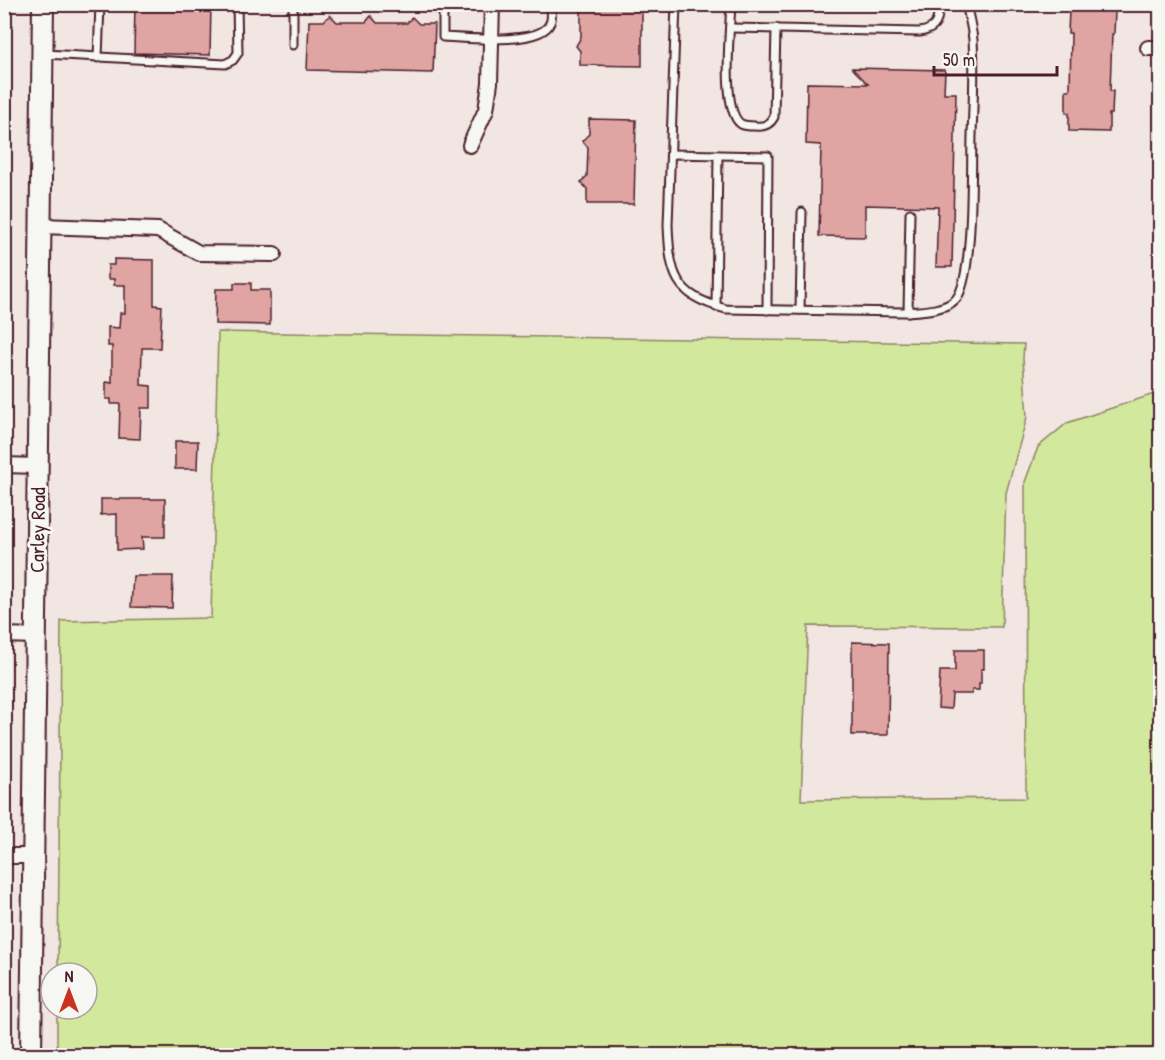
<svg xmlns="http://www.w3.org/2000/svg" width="1165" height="1060" viewBox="0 0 1165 1060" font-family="'Patrick Hand',sans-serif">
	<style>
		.green { fill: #d1e89d; stroke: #8e8464; stroke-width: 1.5 }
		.building { fill: #e0a5a3; stroke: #4a1f2b; stroke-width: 1.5 }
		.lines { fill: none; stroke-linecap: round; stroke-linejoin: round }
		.lane-casing { stroke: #4a1f2b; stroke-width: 11 }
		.street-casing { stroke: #4a1f2b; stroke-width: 18 }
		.secondary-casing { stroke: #4a1f2b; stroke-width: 24 }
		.lane { stroke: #f6f6f2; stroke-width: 7 }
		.street { stroke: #f6f6f2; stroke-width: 14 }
		.secondary { stroke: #f6f6f2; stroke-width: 20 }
		.labels { text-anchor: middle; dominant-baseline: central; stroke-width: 6; stroke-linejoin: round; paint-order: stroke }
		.street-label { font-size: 20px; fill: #4a1f2b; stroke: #f6f6f2 }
	</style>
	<rect width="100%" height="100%" fill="#f2e6e2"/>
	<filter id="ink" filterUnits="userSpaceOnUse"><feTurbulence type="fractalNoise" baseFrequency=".0167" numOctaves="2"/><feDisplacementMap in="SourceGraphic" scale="12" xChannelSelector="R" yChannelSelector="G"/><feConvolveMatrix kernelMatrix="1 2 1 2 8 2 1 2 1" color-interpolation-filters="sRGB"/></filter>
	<g filter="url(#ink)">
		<!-- green -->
		<polygon class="green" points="218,332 1024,344 1023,358 1027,417 1006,493 1002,627 808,626 801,800 1026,798 1025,482 1038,447 1067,423 1160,392 1160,1055 57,1055 57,1009 87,1009 87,973 58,973 61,621 211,618"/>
		<!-- building -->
		<g class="building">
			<polygon points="135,4 211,4 210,55 134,53"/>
			<polygon points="581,4 642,4 642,66 580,65 580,51 576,46 581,37"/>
			<polygon points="1071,4 1112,4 1111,11 1115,11 1114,34 1112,34 1110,91 1113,91 1112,114 1109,114 1109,132 1069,131 1069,113 1066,113 1066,90 1070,90 1071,33 1068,33 1069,10 1071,10"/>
			<polygon points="330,15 337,22 366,22 371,16 377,23 407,23 412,17 419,24 435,24 433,73 307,70 309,21 324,21"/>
			<polygon points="852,68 945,70 944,93 956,93 952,267 936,267 938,207 865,205 865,237 819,236 821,145 806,144 807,83 868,84"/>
			<polygon points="589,119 636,120 634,204 587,204 587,189 581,182 587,176 588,147 582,141 589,134"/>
			<polygon points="114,259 154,260 154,305 162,306 160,348 142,348 141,385 151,386 151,408 141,408 140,439 119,438 120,404 111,404 111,399 106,399 106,382 112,383 112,346 108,346 108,327 119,328 120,313 125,313 125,285 114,285 114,279 108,279 108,265 114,265"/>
			<polygon points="234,283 251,283 251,290 270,290 270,325 215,324 216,289 234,289"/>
			<polygon points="175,441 198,441 197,469 175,469"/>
			<polygon points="101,499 165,499 165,537 142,537 143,549 117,550 117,514 101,515"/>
			<polygon points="133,576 173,576 172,608 131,607"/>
			<polygon points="852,642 889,643 888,735 852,735"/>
			<polygon points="955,650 984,650 984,669 981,669 981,683 979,683 979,690 972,690 972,694 952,694 951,709 938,708 940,671 955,671"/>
		</g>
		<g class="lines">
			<!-- lane casing -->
			<g class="lane-casing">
				<g id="lane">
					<polyline points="293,4 293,45"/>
					<path d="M443,4V37C464,38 541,46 550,23C553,17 551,10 550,4"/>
					<path d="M676,4L668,225C670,275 674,295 726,309L904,312C919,311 945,311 956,299C974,278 971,168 972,136C973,105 975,72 973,40C972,28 969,17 966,4"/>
					<path d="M731,4C730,28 721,111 741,124C745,126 751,126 755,126C764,127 770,125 774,117L776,28"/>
					<path d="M730,28L920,32C938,29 938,20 939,4"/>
					<polyline points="45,54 225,64 233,60 238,53 237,4"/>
					<polyline points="98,58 100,4"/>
					<polyline points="671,154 768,156 767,310"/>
					<polyline points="716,307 718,155"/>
					<polyline points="800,310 802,212"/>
					<polyline points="908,312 910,213"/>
				</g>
			</g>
			<!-- street casing -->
			<g class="street-casing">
				<g id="street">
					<polyline points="1148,48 1160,48"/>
					<polyline points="470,145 486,110 490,83 492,4"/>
					<polyline points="40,226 158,230 199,253 274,254"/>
					<polyline points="4,465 37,466"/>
					<polyline points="4,635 36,636"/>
					<polyline points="4,856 34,856"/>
				</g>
			</g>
			<!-- secondary casing -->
			<g class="secondary-casing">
				<polyline id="secondary" points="31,1056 43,4"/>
			</g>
			<!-- lane -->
			<use href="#lane" class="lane"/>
			<!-- street -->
			<use href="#street" class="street"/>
			<!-- secondary -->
			<use href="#secondary" class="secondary"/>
		</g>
	</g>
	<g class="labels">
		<!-- street labels -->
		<g class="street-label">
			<text transform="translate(37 530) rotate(-89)">Carley Road</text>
		</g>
	</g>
	<!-- margin -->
	<rect width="1165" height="1060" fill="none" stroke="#f6f6f2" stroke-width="24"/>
	<rect x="12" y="12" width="1141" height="1036" fill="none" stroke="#4a1f2b" stroke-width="2" filter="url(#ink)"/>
	<!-- north arrow -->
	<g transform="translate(69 991)"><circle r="28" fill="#f6f6f2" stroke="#b1a0a2" stroke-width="1.5"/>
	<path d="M0-4.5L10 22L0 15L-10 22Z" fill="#c8321e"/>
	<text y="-9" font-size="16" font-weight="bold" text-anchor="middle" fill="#4a1f2b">N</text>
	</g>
	<!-- scale -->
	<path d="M934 66v9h123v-9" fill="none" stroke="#4a1f2b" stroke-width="3"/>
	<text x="943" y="66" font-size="18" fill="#4a1f2b" stroke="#f6f6f2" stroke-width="4.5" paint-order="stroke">50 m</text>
</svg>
